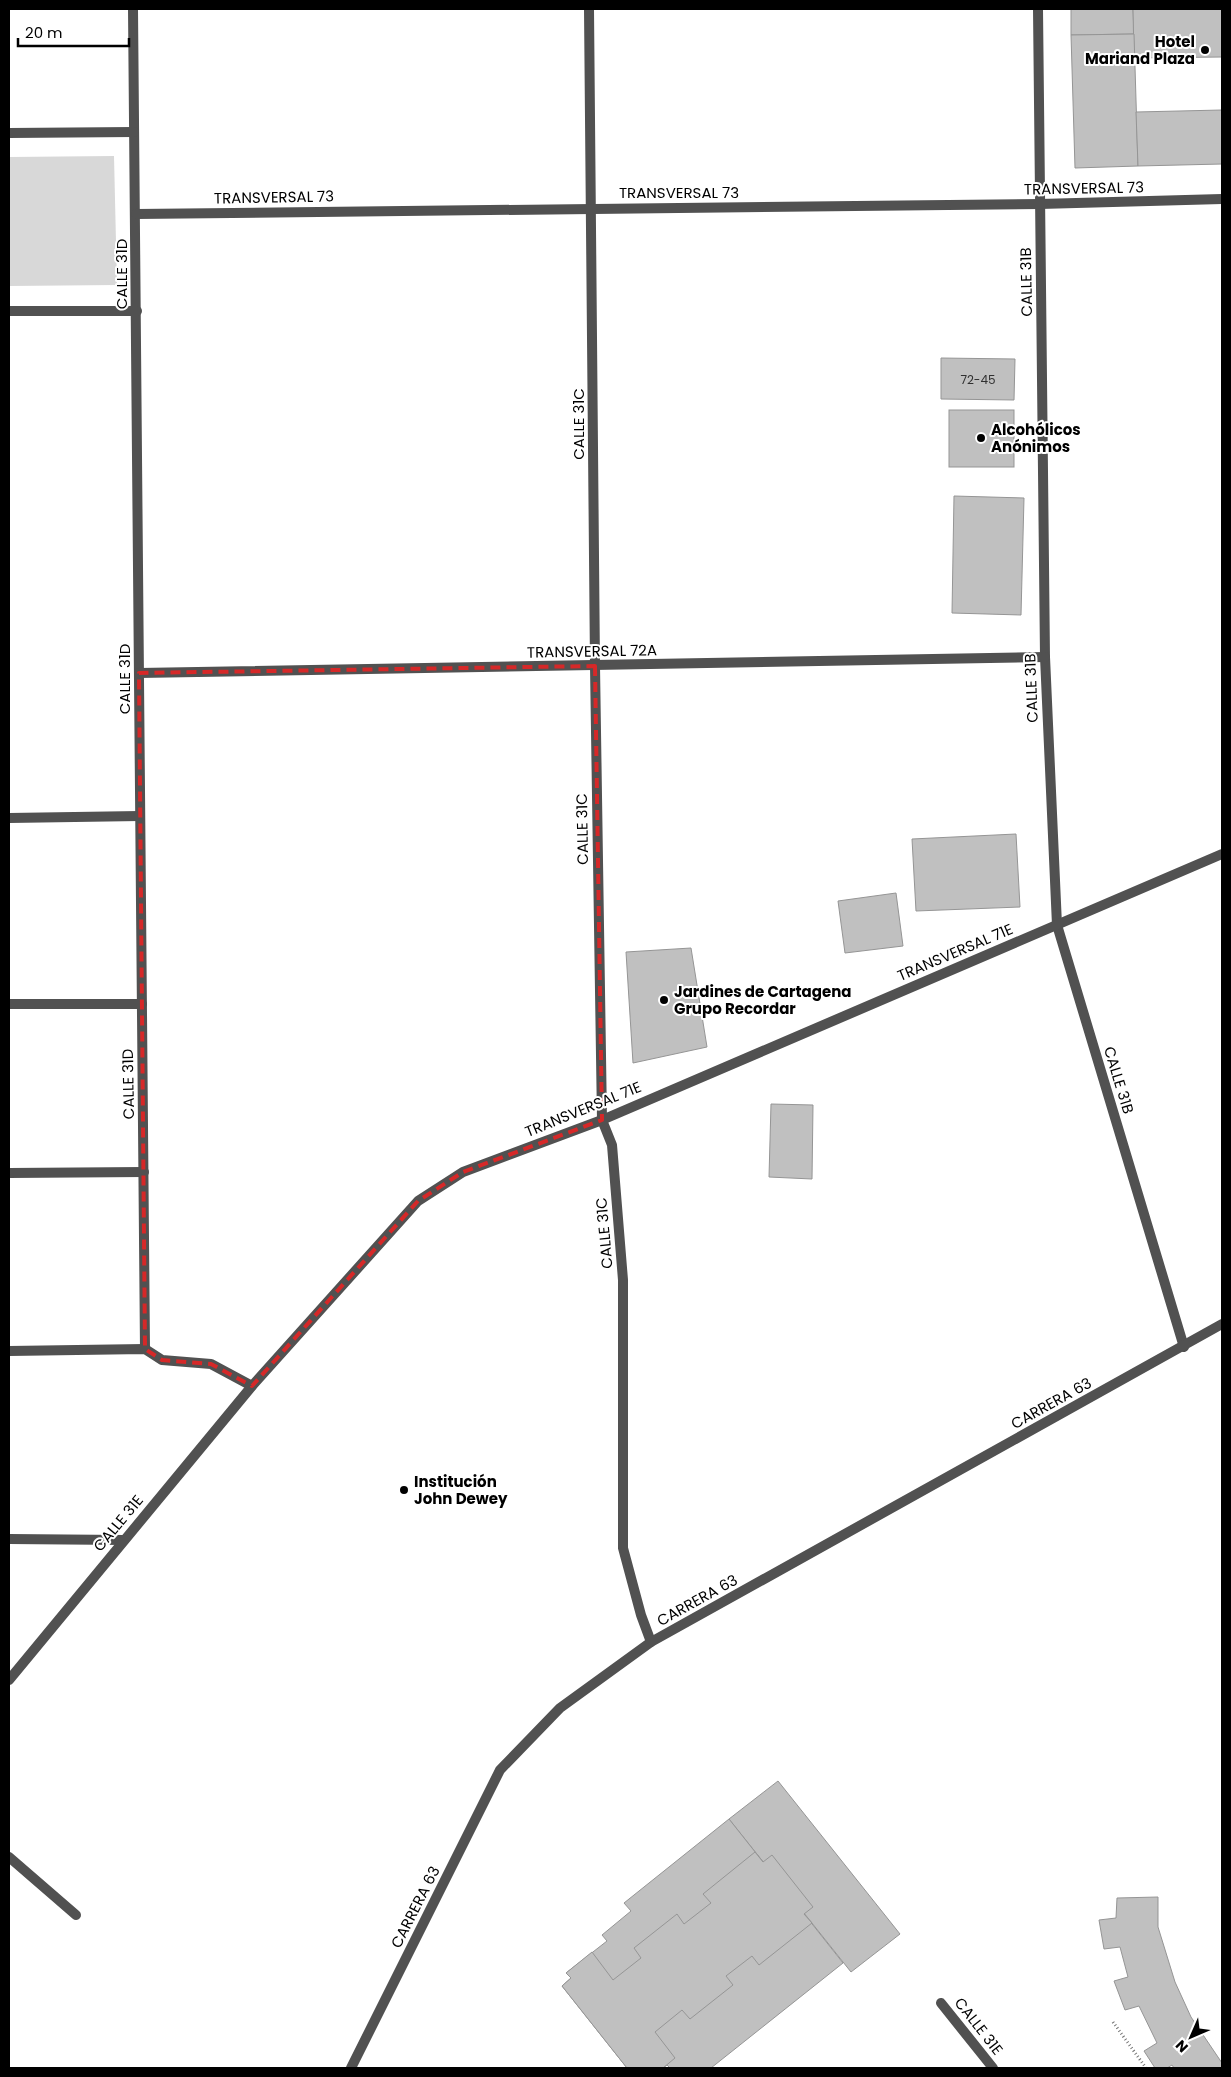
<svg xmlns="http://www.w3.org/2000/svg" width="1231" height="2077" viewBox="0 0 1231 2077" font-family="Poppins,sans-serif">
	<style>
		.green { fill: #d8d8d8 }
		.building { fill: #c0c0c0; stroke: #959595 }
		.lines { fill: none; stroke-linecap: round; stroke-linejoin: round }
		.path { stroke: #737373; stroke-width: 3; stroke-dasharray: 1 2.5; stroke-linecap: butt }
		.service { stroke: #515151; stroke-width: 10 }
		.minor { stroke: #515151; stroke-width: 10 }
		.marked { fill: none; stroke: #d62828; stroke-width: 4; stroke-dasharray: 10 6; stroke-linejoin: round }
		.poi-dot { fill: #000; stroke: #fff; stroke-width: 2 }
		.labels { text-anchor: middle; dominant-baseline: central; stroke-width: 4; stroke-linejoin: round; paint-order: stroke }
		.number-label { font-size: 12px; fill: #303030 }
		.poi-label { font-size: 15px; font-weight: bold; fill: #000; stroke: #fff; text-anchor: start }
		.street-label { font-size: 15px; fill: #000; stroke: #fff }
	</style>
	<rect width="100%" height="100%" fill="#fff"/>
	<!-- green -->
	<polygon class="green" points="114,156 117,285 9,286 9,157"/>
	<!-- building -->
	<g class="building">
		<polygon points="1071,9 1133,9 1134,34 1071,35"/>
		<polygon points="1133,9 1222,9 1222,57 1134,58"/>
		<polygon points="1134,34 1138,166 1075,168 1071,35"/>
		<polygon points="1222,110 1222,164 1138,166 1136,112"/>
		<polygon points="941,358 1015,359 1014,400 941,399"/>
		<rect x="949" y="410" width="65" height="57"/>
		<polygon points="954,496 1024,498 1021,615 952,613"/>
		<polygon points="1016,834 1020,907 916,911 912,839"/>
		<polygon points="896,893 903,946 845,953 838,901"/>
		<polygon points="691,948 707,1047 633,1063 626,952"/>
		<polygon points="771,1104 813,1105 812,1179 769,1177"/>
		<polygon points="778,1781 900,1934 851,1972 729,1819"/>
		<polygon points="729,1819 843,1963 711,2068 670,2068 667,2065 663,2068 627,2068 562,1986 571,1978 566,1973 607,1941 602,1935 631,1911 624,1903"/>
		<polygon points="755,1852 763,1862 772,1855 813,1907 804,1914 812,1923 759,1965 752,1956 726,1976 733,1985 690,2019 682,2010 655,2032 675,2058 663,2068 627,2068 562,1986 571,1978 566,1973 592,1952 613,1980 641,1958 634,1948 677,1914 684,1924 711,1903 703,1894"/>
		<polygon points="1158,1897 1158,1927 1175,1982 1191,2017 1222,2063 1222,2068 1174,2068 1172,2065 1167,2068 1155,2068 1144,2051 1157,2043 1139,2006 1125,2010 1114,1981 1128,1977 1120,1947 1104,1949 1099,1920 1116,1918 1117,1898"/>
	</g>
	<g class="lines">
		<!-- path -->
		<polyline class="path" points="1113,2022 1146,2068"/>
		<!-- service -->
		<g class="service">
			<polyline points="602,1120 612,1145 623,1280 623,1548 641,1615 651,1642"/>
			<polyline points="9,1857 76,1915"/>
		</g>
		<!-- minor -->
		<g class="minor">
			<polyline points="133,9 145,1349"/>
			<polyline points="589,9 595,666 602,1120"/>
			<polyline points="1038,9 1045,657 1057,925 1184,1347"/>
			<polyline points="9,133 134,132"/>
			<polyline points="136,214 1040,204 1222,199"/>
			<polyline points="9,311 137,311"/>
			<polyline points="139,673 1045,657"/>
			<polyline points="9,818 140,816"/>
			<polyline points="9,1004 142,1004"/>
			<polyline points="9,1173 144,1172"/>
			<polyline points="9,1351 145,1349 162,1360 211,1364 252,1386"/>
			<polyline points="9,1539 124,1540"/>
			<polyline points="9,1680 252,1386 418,1201 463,1172 602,1120 1222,854"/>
			<polyline points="941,2003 993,2068"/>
			<polyline points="351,2068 500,1770 560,1708 651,1642 1222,1324"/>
		</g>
	</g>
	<!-- marked area -->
	<path class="marked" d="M595,666L602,1120L463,1172L418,1201L252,1386L211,1364L162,1360L145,1349L139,673Z"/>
	<!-- markers -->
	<g class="poi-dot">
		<circle cx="1205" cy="50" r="5"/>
		<circle cx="981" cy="438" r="5"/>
		<circle cx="664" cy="1000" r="5"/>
		<circle cx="404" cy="1490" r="5"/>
	</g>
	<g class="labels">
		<!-- number labels -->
		<g class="number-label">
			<text x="978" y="379">72-45</text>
		</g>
		<!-- poi labels -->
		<g class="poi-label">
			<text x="1195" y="41" text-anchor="end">Hotel<tspan x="1195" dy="17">Mariand Plaza</tspan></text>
			<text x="991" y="429">Alcohólicos<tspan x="991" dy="17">Anónimos</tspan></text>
			<text x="674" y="991">Jardines de Cartagena<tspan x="674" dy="17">Grupo Recordar</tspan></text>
			<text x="414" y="1481">Institución<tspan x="414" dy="17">John Dewey</tspan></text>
		</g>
		<!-- street labels -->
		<g class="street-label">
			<text transform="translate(1084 188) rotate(-1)">TRANSVERSAL 73</text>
			<text x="679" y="192">TRANSVERSAL 73</text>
			<text transform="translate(274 197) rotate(-1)">TRANSVERSAL 73</text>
			<text transform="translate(121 274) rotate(-90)">CALLE 31D</text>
			<text transform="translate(1026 282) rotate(-91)">CALLE 31B</text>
			<text transform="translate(578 424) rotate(-90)">CALLE 31C</text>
			<text transform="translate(592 651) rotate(-1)">TRANSVERSAL 72A</text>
			<text transform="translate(124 679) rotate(-90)">CALLE 31D</text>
			<text transform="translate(1031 688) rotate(-92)">CALLE 31B</text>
			<text transform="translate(582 829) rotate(-91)">CALLE 31C</text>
			<text transform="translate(955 952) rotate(-23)">TRANSVERSAL 71E</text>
			<text transform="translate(1119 1080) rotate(73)">CALLE 31B</text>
			<text transform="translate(128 1084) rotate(-91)">CALLE 31D</text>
			<text transform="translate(583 1109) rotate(-22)">TRANSVERSAL 71E</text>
			<text transform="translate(604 1233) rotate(-95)">CALLE 31C</text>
			<text transform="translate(1051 1403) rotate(-29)">CARRERA 63</text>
			<text transform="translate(118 1523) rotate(-50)">CALLE 31E</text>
			<text transform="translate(697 1600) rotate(-29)">CARRERA 63</text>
			<text transform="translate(415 1907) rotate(-63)">CARRERA 63</text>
			<text transform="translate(979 2026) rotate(52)">CALLE 31E</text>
		</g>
	</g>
	<!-- border -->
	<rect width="1231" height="2077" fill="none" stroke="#000000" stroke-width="20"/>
	<!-- north arrow -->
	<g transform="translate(1191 2037) rotate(225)" stroke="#ffffff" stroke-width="4" paint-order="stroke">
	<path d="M0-4L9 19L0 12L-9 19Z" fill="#000000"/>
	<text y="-8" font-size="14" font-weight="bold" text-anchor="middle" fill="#000000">N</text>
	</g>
	<!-- scale -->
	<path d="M18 38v8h111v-8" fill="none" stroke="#000000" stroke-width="2.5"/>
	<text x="25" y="38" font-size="15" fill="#000000" stroke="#ffffff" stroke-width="4" paint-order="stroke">20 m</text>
</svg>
